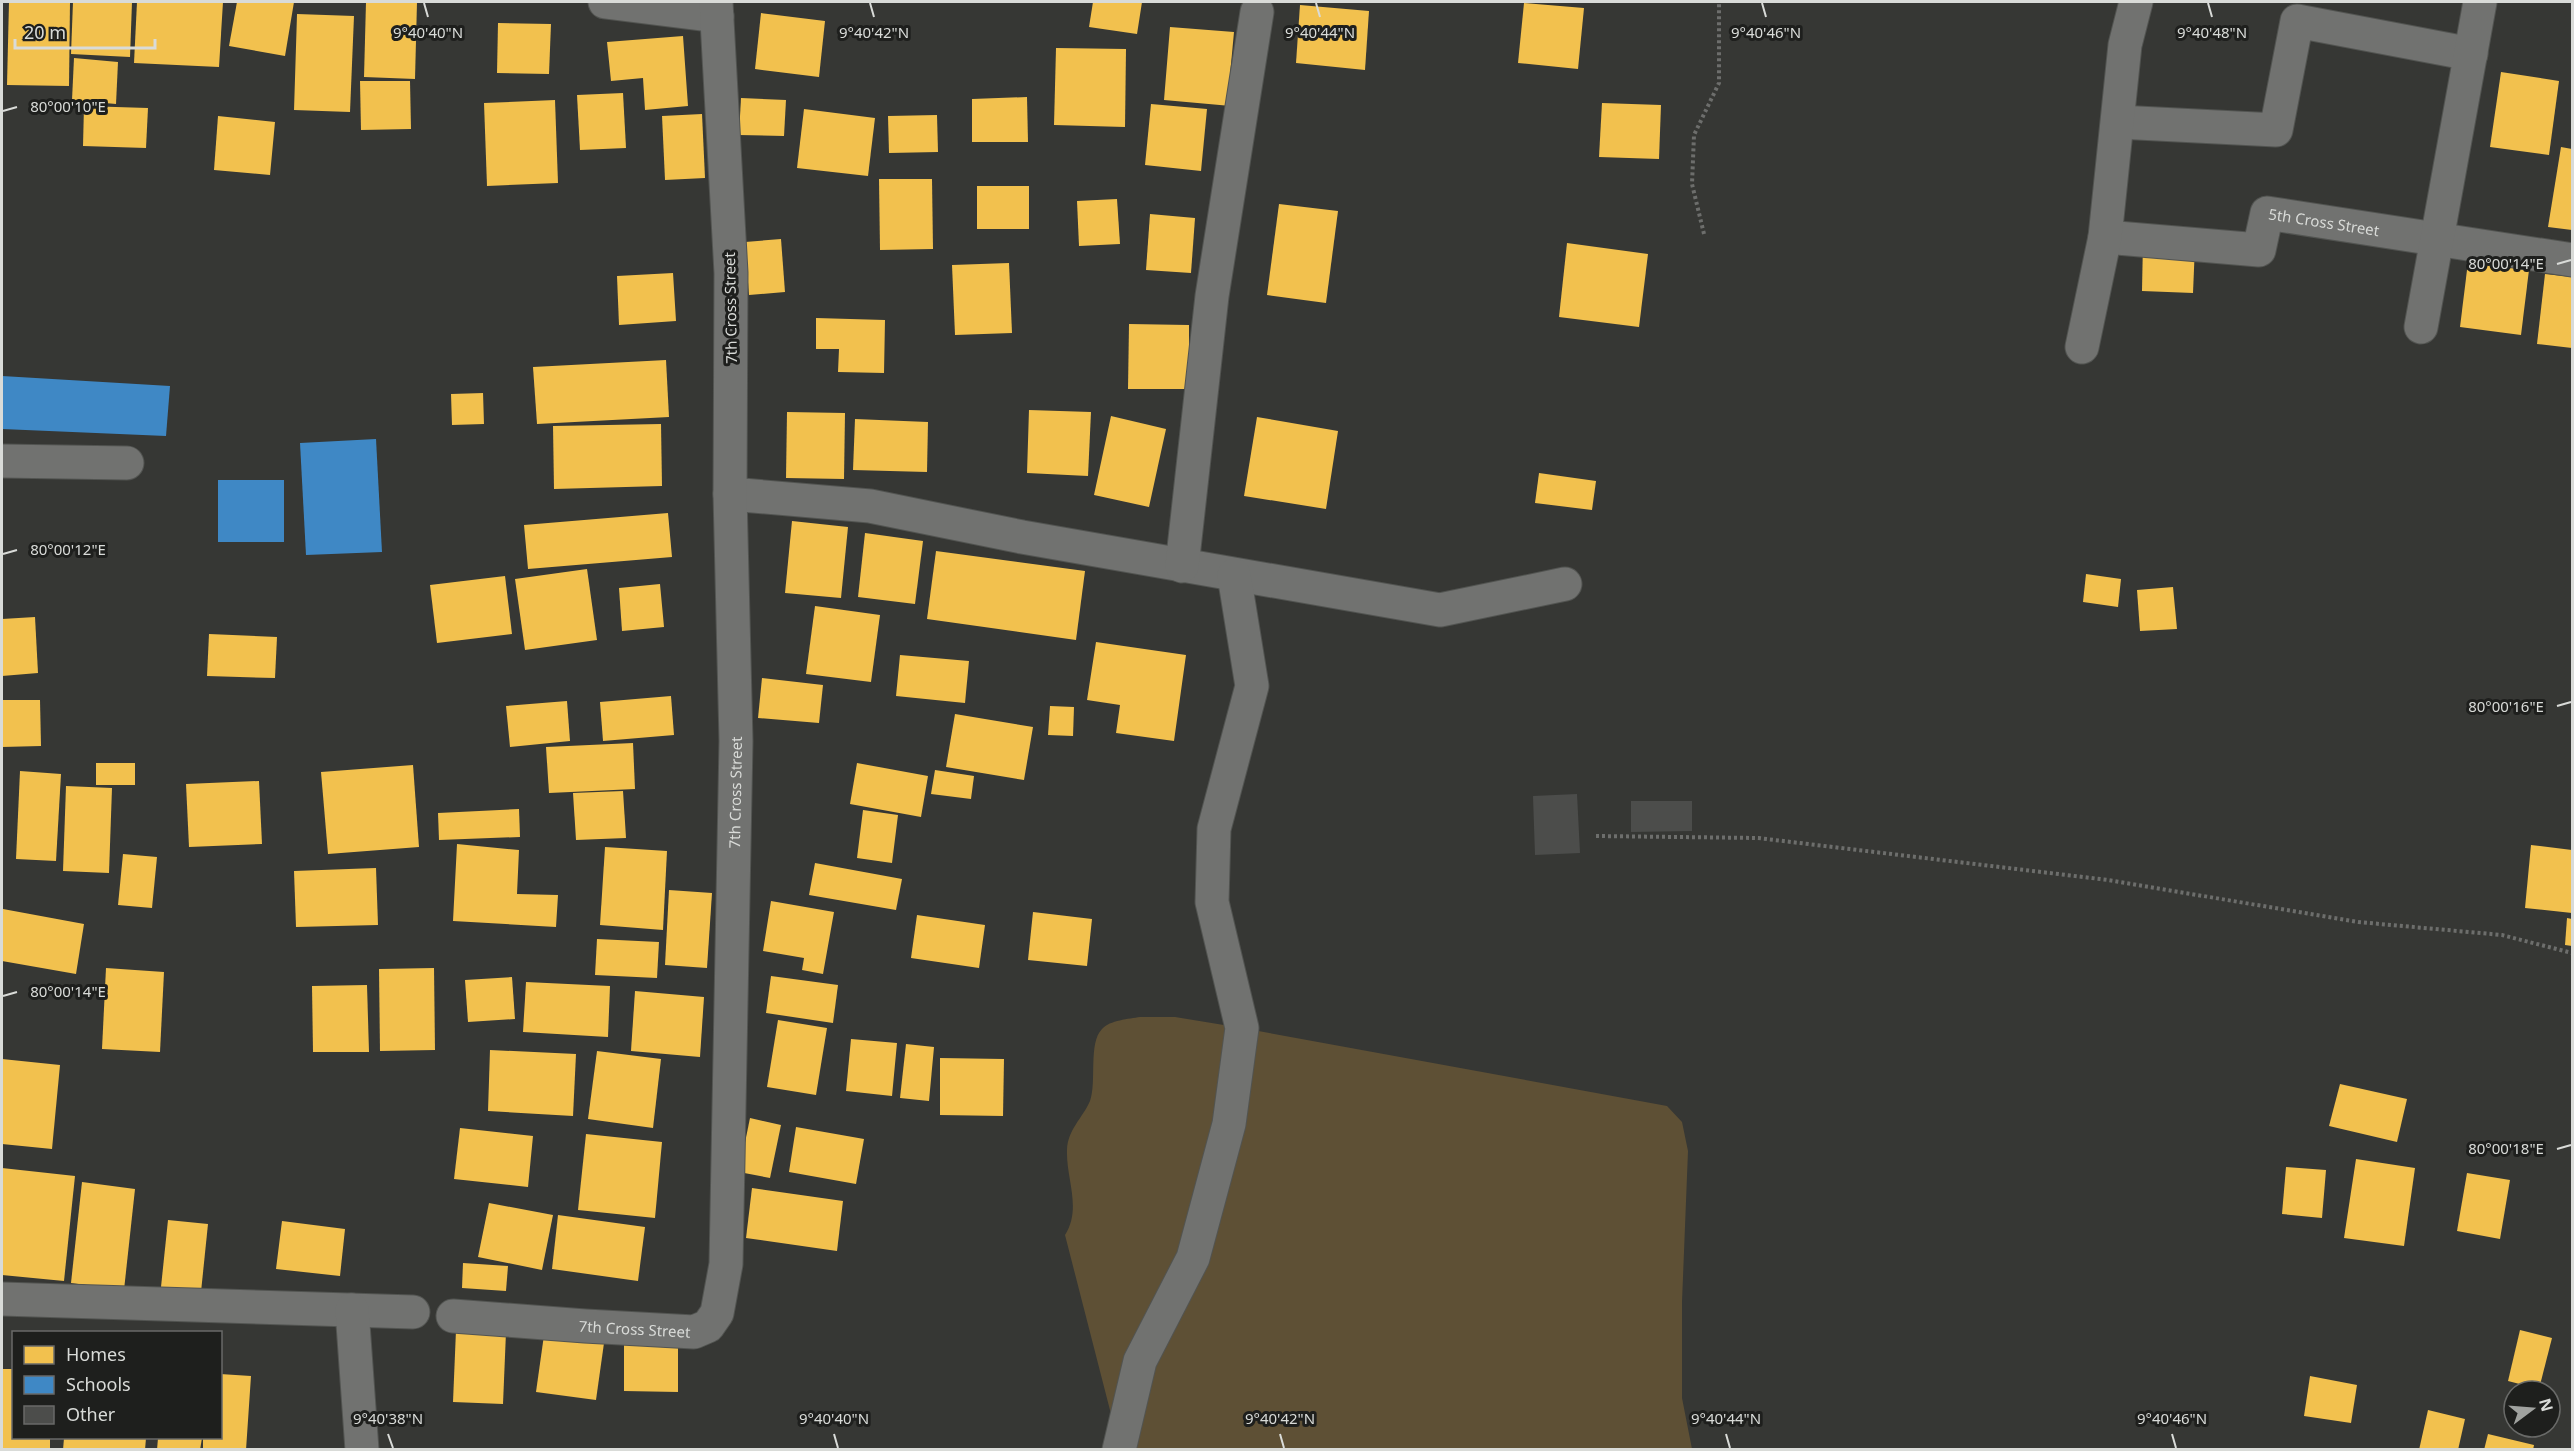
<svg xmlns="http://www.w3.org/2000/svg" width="2574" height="1451" viewBox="0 0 2574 1451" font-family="'Noto Sans',sans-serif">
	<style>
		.green { fill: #5e5035 }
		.homes { fill: #f2c14e }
		.schools { fill: #3f88c5 }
		.building { fill: #4c4d4b }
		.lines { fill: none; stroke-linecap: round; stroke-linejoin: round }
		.minor-casing { stroke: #525451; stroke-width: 35 }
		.path { stroke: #6d6e6c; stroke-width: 4; stroke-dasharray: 3 3; stroke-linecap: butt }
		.minor { stroke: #717270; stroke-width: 33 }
		.ticks { fill: none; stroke: #d9dbd8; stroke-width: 2 }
		.labels { text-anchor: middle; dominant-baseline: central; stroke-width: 6; stroke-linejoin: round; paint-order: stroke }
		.street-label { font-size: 15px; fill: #d9dbd8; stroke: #1e1f1d }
		.ticks-label { font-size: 15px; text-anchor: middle; fill: #d9dbd8; stroke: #1e1f1d; stroke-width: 6; stroke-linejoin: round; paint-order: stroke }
	</style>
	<rect width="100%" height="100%" fill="#363734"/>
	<!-- green -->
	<path class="green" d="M1140,1017H1175L1242,1028L1667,1106L1682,1122L1688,1151L1682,1302V1398L1692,1449H1120L1065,1235C1082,1208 1066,1179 1067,1150C1068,1129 1082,1119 1090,1101C1097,1082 1088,1043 1102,1029C1110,1020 1129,1019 1140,1017Z"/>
	<!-- homes -->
	<g class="homes">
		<polygon points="9,2 70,2 69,86 7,85"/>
		<polygon points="73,2 132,2 130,57 71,54"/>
		<polygon points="137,2 223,2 219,67 134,63"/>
		<polygon points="237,2 294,2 285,56 229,46"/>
		<polygon points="366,2 417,2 415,79 364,77"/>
		<polygon points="1093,2 1142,2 1137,34 1089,27"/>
		<polygon points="1524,3 1584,8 1578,69 1518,63"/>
		<polygon points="1300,5 1369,11 1365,70 1296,63"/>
		<polygon points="761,13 825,21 819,77 755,69"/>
		<polygon points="297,14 354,16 350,112 294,110"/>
		<polygon points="498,23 551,24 549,74 497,73"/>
		<polygon points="1170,27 1234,32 1230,75 1245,76 1242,107 1164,100"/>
		<polygon points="683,36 688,106 645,110 643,78 611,81 607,42"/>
		<polygon points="1056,48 1126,49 1125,127 1054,125"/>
		<polygon points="74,58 118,62 116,104 72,100"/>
		<polygon points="2501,72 2559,81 2549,155 2490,147"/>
		<polygon points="360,81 410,81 411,129 361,130"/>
		<polygon points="623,93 626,148 580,150 577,95"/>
		<polygon points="1027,97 1028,142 972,142 972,99"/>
		<polygon points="741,98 786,100 784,136 739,135"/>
		<polygon points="555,100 558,183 487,186 484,103"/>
		<polygon points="1602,103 1661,105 1659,159 1599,157"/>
		<polygon points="1151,104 1207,109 1201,171 1145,165"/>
		<polygon points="84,106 148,108 146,148 83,146"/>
		<polygon points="804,109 875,118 868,176 797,168"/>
		<polygon points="702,114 705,178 665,180 662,116"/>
		<polygon points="937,115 938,152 889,153 888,116"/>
		<polygon points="218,116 275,122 270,175 214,170"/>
		<polygon points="2561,147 2572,149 2572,230 2548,227"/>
		<polygon points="879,179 932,179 933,249 880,250"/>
		<rect x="977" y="186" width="52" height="43"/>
		<polygon points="1117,199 1120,244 1079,246 1077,201"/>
		<polygon points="1279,204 1338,211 1326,303 1267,295"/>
		<polygon points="1150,214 1195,218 1191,273 1146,270"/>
		<polygon points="781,239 785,292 749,295 745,242"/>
		<polygon points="2143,242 2195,245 2193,293 2142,291"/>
		<polygon points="1567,243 1648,254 1639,327 1559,317"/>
		<polygon points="2468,262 2529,270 2521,335 2460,327"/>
		<polygon points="1009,263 1012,333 955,335 952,265"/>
		<polygon points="673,273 676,321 619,325 617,276"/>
		<polygon points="2545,274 2572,277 2572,348 2537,344"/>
		<polygon points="816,318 885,320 884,373 838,372 839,349 816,349"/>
		<polygon points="1129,324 1189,325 1189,389 1128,389"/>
		<polygon points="666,360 669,417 537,424 533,367"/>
		<polygon points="483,393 484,424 452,425 451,394"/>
		<polygon points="1029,410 1091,412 1088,476 1027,473"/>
		<polygon points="787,412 845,413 844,479 786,478"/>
		<polygon points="1111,416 1166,429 1149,507 1094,495"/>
		<polygon points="1257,417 1338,431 1326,509 1244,496"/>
		<polygon points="855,419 928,422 927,472 853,470"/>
		<polygon points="661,424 662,486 554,489 553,426"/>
		<polygon points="1539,473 1596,481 1592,510 1535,503"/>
		<polygon points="668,513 672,557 528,569 524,525"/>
		<polygon points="792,521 848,527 841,598 785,593"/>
		<polygon points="865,533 923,541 915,604 858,597"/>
		<polygon points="936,551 1085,571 1076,640 927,619"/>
		<polygon points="587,569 597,640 525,650 515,579"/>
		<polygon points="2086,574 2121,579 2118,607 2083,602"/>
		<polygon points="505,576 512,634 437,643 430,585"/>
		<polygon points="660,584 664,627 622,631 619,588"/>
		<polygon points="2173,587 2177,629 2140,631 2137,590"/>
		<polygon points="815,606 880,615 871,682 806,674"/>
		<polygon points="35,617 38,673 2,676 2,619"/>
		<polygon points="209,634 277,637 275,678 207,676"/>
		<polygon points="1096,642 1186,655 1174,741 1116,733 1120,705 1087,700"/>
		<polygon points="900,655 969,661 965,703 896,696"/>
		<polygon points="762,678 823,685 819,723 758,718"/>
		<polygon points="671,696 674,735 603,741 600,702"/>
		<polygon points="2,700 40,700 41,746 2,747"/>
		<polygon points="567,701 570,741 510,747 506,706"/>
		<polygon points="1050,706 1074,707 1073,736 1048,735"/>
		<polygon points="955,714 1033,727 1024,780 946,767"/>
		<polygon points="633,743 635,789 549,793 546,747"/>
		<rect x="96" y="763" width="39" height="22"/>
		<polygon points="857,763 928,776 921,817 850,804"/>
		<polygon points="413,765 419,847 328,854 321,772"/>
		<polygon points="935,770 974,776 971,799 931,794"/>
		<polygon points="20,771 61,774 56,861 16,859"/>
		<polygon points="259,781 262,844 189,847 186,784"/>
		<polygon points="66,786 112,788 109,873 63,871"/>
		<polygon points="623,791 626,838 576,840 573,793"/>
		<polygon points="519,809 520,837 439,840 438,813"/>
		<polygon points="863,810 898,815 892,863 857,858"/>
		<polygon points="457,844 519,850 517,894 558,895 556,927 453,921"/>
		<polygon points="2531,845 2572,850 2572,913 2525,908"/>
		<polygon points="605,847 667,851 663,930 600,925"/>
		<polygon points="123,854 157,857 152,908 118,905"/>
		<polygon points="815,863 902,879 896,910 809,895"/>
		<polygon points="376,868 378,925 296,927 294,871"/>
		<polygon points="669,890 712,893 707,968 665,965"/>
		<polygon points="771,901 834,912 823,974 802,970 804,958 763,951"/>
		<polygon points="3,909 84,924 76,974 2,961"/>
		<polygon points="1033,912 1092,919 1087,966 1028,960"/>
		<polygon points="917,915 985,925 979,968 911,958"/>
		<polygon points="2567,918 2572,919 2572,946 2565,945"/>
		<polygon points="597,939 659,942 657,978 595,975"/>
		<polygon points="106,968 164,972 160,1052 102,1049"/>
		<polygon points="434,968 435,1050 380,1051 379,969"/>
		<polygon points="771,976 838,985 833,1023 766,1013"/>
		<polygon points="512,977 515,1019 468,1022 465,980"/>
		<polygon points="526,982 610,986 608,1037 523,1032"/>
		<polygon points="367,985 369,1052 313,1052 312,986"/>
		<polygon points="635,991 704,997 700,1057 631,1051"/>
		<polygon points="778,1020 827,1028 816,1095 767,1087"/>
		<polygon points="851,1039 897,1043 892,1096 846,1091"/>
		<polygon points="906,1044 934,1047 929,1101 900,1098"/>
		<polygon points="490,1050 576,1054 573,1116 488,1111"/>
		<polygon points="597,1051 661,1059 653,1128 588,1119"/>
		<polygon points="940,1058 1004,1059 1003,1116 940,1115"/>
		<polygon points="2,1059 60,1065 52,1149 2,1144"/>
		<polygon points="2340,1084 2407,1099 2397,1142 2329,1126"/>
		<polygon points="750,1118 781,1125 770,1178 739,1172"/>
		<polygon points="796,1127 864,1139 856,1184 789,1172"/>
		<polygon points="460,1128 533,1136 528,1187 454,1179"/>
		<polygon points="586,1134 662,1142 655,1218 578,1210"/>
		<polygon points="2356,1159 2415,1168 2404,1246 2344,1238"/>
		<polygon points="2286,1167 2326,1170 2322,1218 2282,1214"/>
		<polygon points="2,1168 75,1176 64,1281 2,1275"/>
		<polygon points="2467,1173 2510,1180 2500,1239 2457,1231"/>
		<polygon points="82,1182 135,1189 124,1290 71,1283"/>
		<polygon points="752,1188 843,1201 837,1251 746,1238"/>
		<polygon points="489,1203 553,1215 542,1270 478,1257"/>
		<polygon points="558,1215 645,1227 638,1281 552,1269"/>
		<polygon points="168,1220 208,1224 201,1292 161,1287"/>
		<polygon points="282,1221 345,1229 340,1276 276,1269"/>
		<polygon points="463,1263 508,1266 506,1291 462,1288"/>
		<polygon points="456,1330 506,1332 503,1404 453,1402"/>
		<polygon points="2520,1330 2552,1338 2539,1389 2508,1381"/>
		<polygon points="544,1335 604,1343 596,1400 536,1392"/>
		<polygon points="624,1345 678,1346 678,1392 624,1391"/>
		<polygon points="2,1369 14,1369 14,1438 50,1438 50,1450 2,1450"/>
		<polygon points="220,1374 251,1376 246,1450 203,1450 203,1438 220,1438"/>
		<polygon points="2310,1376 2357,1385 2351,1423 2304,1416"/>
		<polygon points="2428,1410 2465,1419 2458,1450 2419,1450"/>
		<polygon points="2488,1434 2534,1445 2533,1450 2484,1450"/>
		<polygon points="64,1438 146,1438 145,1450 63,1450"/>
		<polygon points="158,1438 202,1438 200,1450 157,1450"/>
	</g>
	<!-- schools -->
	<g class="schools">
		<polygon points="2,376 170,386 166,436 2,429"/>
		<polygon points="376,439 382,552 306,555 300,443"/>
		<rect x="218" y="480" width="66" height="62"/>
	</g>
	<!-- building -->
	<g class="building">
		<polygon points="1577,794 1580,853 1535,855 1533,796"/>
		<polygon points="1631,801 1692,801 1692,831 1631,832"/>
	</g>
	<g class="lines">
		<!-- minor casing -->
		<g class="minor-casing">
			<g id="minor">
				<polyline points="605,2 717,16"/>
				<polyline points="2118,122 2276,130 2297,21 2471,54"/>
				<path id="s1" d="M2105,237L2259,250L2267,213L2572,260"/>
				<polyline points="2421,327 2480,2"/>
				<polyline points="2082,347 2105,237 2125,45 2136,2"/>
				<polyline points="2,461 127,463"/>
				<polyline points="730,494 870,506 1022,537 1440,610 1565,584"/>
				<polyline points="1182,566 1212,296 1257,12"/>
				<polyline points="2,1299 413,1312"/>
				<polyline points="352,1310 362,1450"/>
				<path id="s2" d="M453,1316L585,1326L694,1332L708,1326L717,1313L726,1264L736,741L730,494L731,273L716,2"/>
				<polyline points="1119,1450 1140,1361 1193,1258 1229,1124 1242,1028 1212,902 1214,829 1252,686 1234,575"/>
			</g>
		</g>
		<!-- path -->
		<g class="path">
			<polyline points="1704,234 1692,184 1694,135 1719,83 1719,2"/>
			<polyline points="1596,836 1758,838 2108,880 2358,922 2502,935 2572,953"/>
		</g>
		<!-- minor -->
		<use href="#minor" class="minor"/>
	</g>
	<!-- ticks -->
	<path class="ticks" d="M424,3L428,17M870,3L874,17M1316,3L1320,17M1762,3L1766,17M2208,3L2212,17M3,111L17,107M2557,264L2571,260M3,554L17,550M2557,706L2571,702M3,996L17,992M2557,1149L2571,1145M388,1434L393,1448M834,1434L838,1448M1280,1434L1284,1448M1726,1434L1730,1448M2172,1434L2176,1448"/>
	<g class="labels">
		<!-- street labels -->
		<g class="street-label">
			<text stroke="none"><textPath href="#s1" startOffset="250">5th Cross Street</textPath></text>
			<text transform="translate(730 308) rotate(-91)">7th Cross Street</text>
			<text stroke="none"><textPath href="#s2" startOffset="794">7th Cross Street</textPath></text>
			<text stroke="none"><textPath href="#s2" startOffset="182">7th Cross Street</textPath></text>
		</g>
	</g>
	<g class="ticks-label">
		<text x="428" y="38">9°40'40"N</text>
		<text x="874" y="38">9°40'42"N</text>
		<text x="1320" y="38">9°40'44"N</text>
		<text x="1766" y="38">9°40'46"N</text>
		<text x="2212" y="38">9°40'48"N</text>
		<text x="68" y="112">80°00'10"E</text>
		<text x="2506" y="269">80°00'14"E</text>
		<text x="68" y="555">80°00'12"E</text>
		<text x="2506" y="712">80°00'16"E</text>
		<text x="68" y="997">80°00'14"E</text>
		<text x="2506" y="1154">80°00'18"E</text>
		<text x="388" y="1424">9°40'38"N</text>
		<text x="834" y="1424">9°40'40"N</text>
		<text x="1280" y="1424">9°40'42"N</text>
		<text x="1726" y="1424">9°40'44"N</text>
		<text x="2172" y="1424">9°40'46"N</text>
	</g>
	<!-- border -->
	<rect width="2574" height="1451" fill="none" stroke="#d9dbd8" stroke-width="6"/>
	<!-- legend -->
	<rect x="12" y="1331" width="210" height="108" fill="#1e1f1d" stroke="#696a68" stroke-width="1.5"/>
	<rect x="24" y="1346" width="30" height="18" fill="#f2c14e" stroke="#696a68" stroke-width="1.5"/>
	<text x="66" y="1361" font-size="18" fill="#d9dbd8">Homes</text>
	<rect x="24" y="1376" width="30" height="18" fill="#3f88c5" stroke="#696a68" stroke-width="1.5"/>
	<text x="66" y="1391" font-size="18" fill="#d9dbd8">Schools</text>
	<rect x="24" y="1406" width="30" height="18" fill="#4c4d4b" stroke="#696a68" stroke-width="1.5"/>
	<text x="66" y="1421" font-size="18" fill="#d9dbd8">Other</text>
	<!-- north arrow -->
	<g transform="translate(2532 1409) rotate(74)"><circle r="28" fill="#1e1f1d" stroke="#696a68" stroke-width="1.5"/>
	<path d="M0-4.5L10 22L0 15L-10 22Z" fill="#a0a29f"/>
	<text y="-9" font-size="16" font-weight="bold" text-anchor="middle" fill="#d9dbd8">N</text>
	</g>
	<!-- scale -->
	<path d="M15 39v9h140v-9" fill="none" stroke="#d9dbd8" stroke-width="3"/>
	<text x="24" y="39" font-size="18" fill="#d9dbd8" stroke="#1e1f1d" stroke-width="4.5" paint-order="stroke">20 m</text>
</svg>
